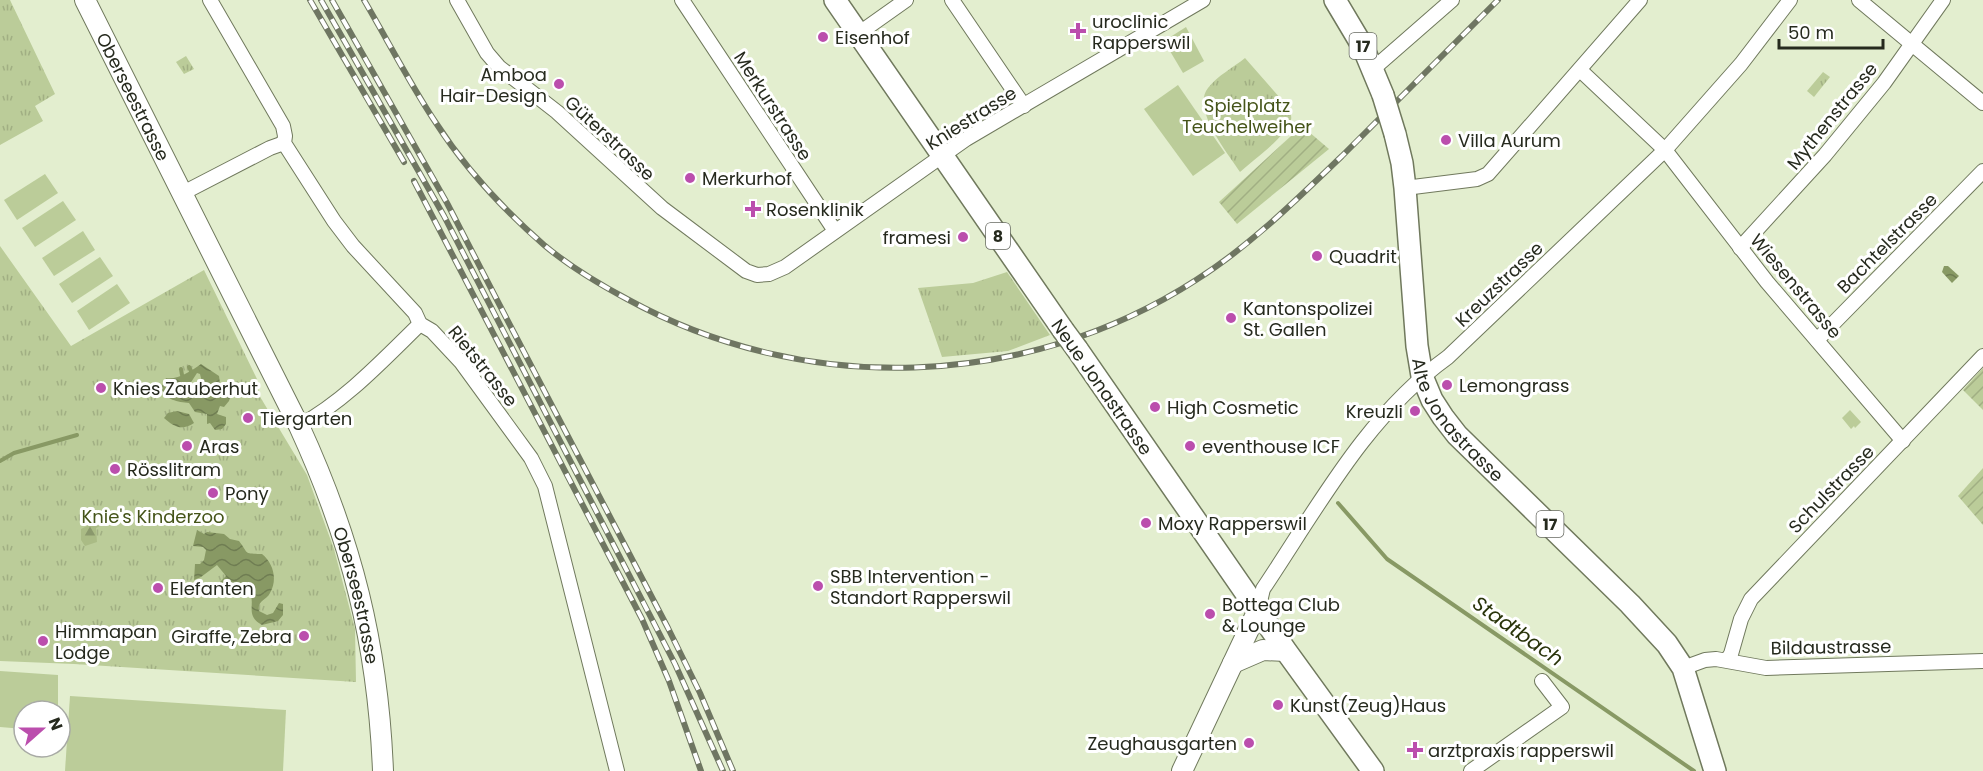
<svg xmlns="http://www.w3.org/2000/svg" width="1983" height="771" viewBox="0 0 1983 771" font-family="Poppins,sans-serif">
	<style>
		.grass { fill: url(#grass-tufts) }
		.forest { fill: url(#forest-firs) }
		.garden { fill: url(#garden-furrows) }
		.pitch { fill: #bc9 }
		.water { fill: url(#water-waves); fill-rule: evenodd }
		.lines { fill: none; stroke-linecap: round; stroke-linejoin: round }
		.stream { stroke: #889964; stroke-width: 4 }
		.street-casing { stroke: #70795d; stroke-width: 16 }
		.secondary-casing { stroke: #70795d; stroke-width: 22 }
		.primary-casing { stroke: #70795d; stroke-width: 24 }
		.street { stroke: #fff; stroke-width: 14 }
		.secondary { stroke: #fff; stroke-width: 20 }
		.primary { stroke: #fff; stroke-width: 21 }
		.rail-casing { stroke: #6f7662; stroke-width: 6 }
		.rail { stroke: #fff; stroke-width: 4; stroke-dasharray: 11; stroke-linecap: butt }
		.primary-bridge-casing { stroke: #70795d; stroke-width: 24; stroke-linecap: butt }
		.primary-bridge { stroke: #fff; stroke-width: 21 }
		.poi-dot { fill: #bb4ead; stroke: #fff; stroke-width: 2 }
		.labels { text-anchor: middle; dominant-baseline: central; stroke-width: 6; stroke-linejoin: round; paint-order: stroke }
		.shield { fill: #fff; stroke: #676a62; stroke-width: 1.5 }
		.shield-label { font-size: 16px; font-weight: bold; fill: #262a1e }
		.poi-label { font-size: 18px; fill: #262a1e; stroke: #fff; text-anchor: start }
		.street-label { font-size: 18px; fill: #262a1e; stroke: #fff }
		.park-label { font-size: 18px; fill: #455419; stroke: #fff }
		.water-label { font-size: 20px; font-style: italic; fill: #29340a; stroke: #fff }
	</style>
	<defs>
		<pattern id="grass-tufts" width="24" height="20" patternUnits="userSpaceOnUse" patternTransform="scale(1.5)"><rect width="24" height="20" fill="#bc9"/><path d="M3 7l-1-3M5 7V3M7 7l1-3M15 17l-1-3M17 17v-4M19 17l1-3" fill="none" stroke="#a1af83"/></pattern>
		<pattern id="forest-firs" width="22" height="20" patternUnits="userSpaceOnUse" patternTransform="scale(1.5)"><rect width="22" height="20" fill="#aabb85"/><path d="M5 1l3.5 6h-7zM16 11l3.5 6h-7z" fill="#8a986c"/></pattern>
		<pattern id="garden-furrows" width="10" height="10" patternUnits="userSpaceOnUse" patternTransform="scale(1.5)"><rect width="10" height="10" fill="#bc9"/><path d="M-1 1l2-2M0 10L10 0M9 11l2-2" fill="none" stroke="#a1af83"/></pattern>
		<pattern id="water-waves" width="16" height="10" patternUnits="userSpaceOnUse" patternTransform="scale(1.5)"><rect width="16" height="10" fill="#889964"/><path d="M0 5q4-4 8 0t8 0" fill="none" stroke="#6f7d52"/></pattern>
	</defs>
	<rect width="100%" height="100%" fill="#e3eecf"/>
	<!-- grass -->
	<g class="grass">
		<polygon points="0,0 10,0 55,94 35,106 43,121 0,145"/>
		<polygon points="186,56 194,69 184,74 176,62"/>
		<path d="M1245,58L1287,106C1290,111 1292,115 1291,120C1286,137 1253,160 1240,172C1228,153 1191,109 1208,88C1217,76 1234,67 1245,58Z"/>
		<polygon points="1823,72 1830,77 1814,97 1807,91"/>
		<polygon points="0,246 71,346 204,270 257,379 259,395 307,475 334,549 355,629 356,682 74,664 0,661"/>
		<polygon points="1007,272 1050,335 1008,351 942,357 918,288 973,283"/>
		<polygon points="1850,410 1861,422 1855,428 1854,426 1851,429 1842,418"/>
	</g>
	<!-- forest -->
	<polygon class="forest" points="114,516 112,520 96,528 97,542 85,546 81,540 81,529 97,521"/>
	<!-- garden -->
	<g class="garden">
		<polygon points="1302,126 1329,149 1237,224 1219,202"/>
		<polygon points="1983,368 1983,410 1963,390"/>
		<polygon points="1983,468 1983,525 1958,496"/>
	</g>
	<!-- pitch -->
	<g class="pitch">
		<polygon points="1186,27 1204,61 1183,73 1164,41"/>
		<polygon points="1178,85 1225,153 1193,176 1144,109"/>
		<polygon points="45,174 58,193 17,220 4,200"/>
		<polygon points="63,201 76,220 35,247 22,228"/>
		<polygon points="83,231 95,250 54,276 42,258"/>
		<polygon points="100,257 113,276 72,303 59,284"/>
		<polygon points="117,284 130,303 89,330 77,311"/>
		<polygon points="0,671 58,675 58,711 24,711 24,729 0,727"/>
		<polygon points="70,696 286,710 283,771 65,771"/>
	</g>
	<!-- water -->
	<g class="water">
		<polygon points="1944,266 1948,266 1959,276 1952,283 1942,272"/>
		<path d="M201,364L219,376L220,383L231,394L229,401L224,407L220,406L217,414L226,417V424L222,429L215,430L210,423L207,424V414L195,412L189,403C178,402 165,400 161,388L166,378C178,380 191,371 201,364ZM197,373L200,374L203,386L199,390L193,391L188,387Z"/>
		<path d="M177,411L189,414L194,423C182,431 174,427 164,418L168,413Z"/>
		<path d="M197,530L204,534L207,532L224,534L230,539L239,541C250,555 242,553 262,554C273,563 278,579 270,593C266,601 257,600 259,611L267,615L273,613L279,603L283,604V615L278,621L262,625C239,613 266,595 237,583L227,586L218,584L226,576L217,565L201,577L194,580L195,564H200L204,560L206,550L203,547L193,546Z"/>
	</g>
	<g class="lines">
		<!-- stream -->
		<g class="stream">
			<polyline points="189,367 191,371"/>
			<polyline points="181,369 182,375"/>
			<polyline points="0,461 14,453 77,435"/>
			<polyline points="1338,503 1387,559 1694,771"/>
		</g>
		<!-- street casing -->
		<g class="street-casing">
			<g id="street">
				<polyline points="210,0 283,126 285,136 284,143 334,221 353,246 415,313 420,324 432,331 461,362 531,458 545,486 617,771"/>
				<polyline points="457,0 487,53 499,67 557,112 662,208 746,271 757,275 769,274 785,267 966,139 1203,0"/>
				<polyline points="682,0 835,231"/>
				<polyline points="952,0 1024,106"/>
				<polyline points="1859,0 1983,103"/>
				<polyline points="858,34 906,0"/>
				<polyline points="1373,69 1452,0"/>
				<polyline points="1580,70 1665,150 1767,282 1903,441"/>
				<polyline points="1405,188 1477,179 1488,174 1640,0"/>
				<polyline points="181,194 270,148 284,143"/>
				<polyline points="1740,248 1825,155 1884,83 1943,0"/>
				<polyline points="1817,340 1983,171"/>
				<path d="M299,426C345,401 383,360 420,324"/>
				<path d="M1258,610L1263,589C1318,507 1366,416 1448,357L1665,150L1741,64L1790,0"/>
				<polyline points="1727,660 1731,654 1741,619 1751,599 1983,356"/>
				<polyline points="1683,668 1705,660 1716,659 1766,668 1983,661"/>
				<polyline points="1471,771 1562,707 1542,681"/>
			</g>
		</g>
		<!-- secondary casing -->
		<g class="secondary-casing">
			<g id="secondary">
				<path id="s1" d="M85,0L299,426C352,541 378,645 383,771"/>
				<polyline points="1233,663 1263,650 1286,651"/>
				<polyline points="1182,771 1258,610"/>
			</g>
		</g>
		<!-- primary casing -->
		<g class="primary-casing">
			<g id="primary">
				<polyline points="835,0 1063,330"/>
				<polyline points="1335,0 1363,47 1383,95"/>
				<path id="s2" d="M1395,134L1402,163L1405,188L1417,346L1422,376L1432,400L1443,417L1457,435L1630,604L1667,644L1683,668L1715,771"/>
				<polyline points="1077,349 1286,651 1373,771"/>
			</g>
		</g>
		<!-- street -->
		<use href="#street" class="street"/>
		<!-- secondary -->
		<use href="#secondary" class="secondary"/>
		<!-- primary -->
		<use href="#primary" class="primary"/>
		<!-- rail casing -->
		<g class="rail-casing">
			<g id="rail">
				<polyline points="310,0 404,162"/>
				<polyline points="321,0 444,216 675,664 723,771"/>
				<polyline points="332,0 447,203 512,329 668,628 700,693 733,771"/>
				<path d="M364,0C388,41 410,84 436,123C465,168 504,210 544,245C569,266 599,284 627,299C805,397 1026,390 1196,280C1250,246 1296,200 1342,156C1394,104 1446,52 1498,0"/>
				<polyline points="414,181 642,619 669,681 701,771"/>
			</g>
		</g>
		<!-- rail -->
		<use href="#rail" class="rail"/>
		<!-- primary-bridge casing -->
		<g class="primary-bridge-casing">
			<g id="primary-bridge">
				<polyline points="1383,95 1395,134"/>
				<polyline points="1063,330 1077,349"/>
			</g>
		</g>
		<!-- primary-bridge -->
		<use href="#primary-bridge" class="primary-bridge"/>
	</g>
	<!-- markers -->
	<g class="poi-dot">
		<path d="M1075 22h6v6h6v6h-6v6h-6v-6h-6v-6h6z"/>
		<circle cx="823" cy="37" r="6"/>
		<circle cx="559" cy="84" r="6"/>
		<circle cx="1446" cy="140" r="6"/>
		<circle cx="690" cy="178" r="6"/>
		<path d="M750 200h6v6h6v6h-6v6h-6v-6h-6v-6h6z"/>
		<circle cx="963" cy="237" r="6"/>
		<circle cx="1317" cy="256" r="6"/>
		<circle cx="1231" cy="318" r="6"/>
		<circle cx="1447" cy="385" r="6"/>
		<circle cx="101" cy="388" r="6"/>
		<circle cx="1155" cy="407" r="6"/>
		<circle cx="1415" cy="411" r="6"/>
		<circle cx="248" cy="418" r="6"/>
		<circle cx="187" cy="446" r="6"/>
		<circle cx="1190" cy="446" r="6"/>
		<circle cx="115" cy="469" r="6"/>
		<circle cx="213" cy="493" r="6"/>
		<circle cx="1146" cy="523" r="6"/>
		<circle cx="818" cy="586" r="6"/>
		<circle cx="158" cy="588" r="6"/>
		<circle cx="1210" cy="614" r="6"/>
		<circle cx="304" cy="636" r="6"/>
		<circle cx="43" cy="641" r="6"/>
		<circle cx="1278" cy="705" r="6"/>
		<circle cx="1249" cy="743" r="6"/>
		<path d="M1412 741h6v6h6v6h-6v6h-6v-6h-6v-6h6z"/>
	</g>
	<g class="labels">
		<!-- shield labels -->
		<g class="shield">
			<rect x="1349.5" y="33" width="27" height="26" rx="4.5"/>
			<rect x="986" y="223" width="24" height="26" rx="4.5"/>
			<rect x="1536.5" y="511" width="27" height="26" rx="4.5"/>
		</g>
		<g class="shield-label">
			<text x="1363" y="46">17</text>
			<text x="998" y="236">8</text>
			<text x="1550" y="524">17</text>
		</g>
		<!-- poi labels -->
		<g class="poi-label">
			<text x="1092" y="21">uroclinic<tspan x="1092" dy="21">Rapperswil</tspan></text>
			<text x="835" y="37">Eisenhof</text>
			<text x="547" y="74" text-anchor="end">Amboa<tspan x="547" dy="21">Hair-Design</tspan></text>
			<text x="1458" y="140">Villa Aurum</text>
			<text x="702" y="178">Merkurhof</text>
			<text x="766" y="209">Rosenklinik</text>
			<text x="951" y="237" text-anchor="end">framesi</text>
			<text x="1329" y="256">Quadrit</text>
			<text x="1243" y="308">Kantonspolizei<tspan x="1243" dy="21">St. Gallen</tspan></text>
			<text x="1459" y="385">Lemongrass</text>
			<text x="113" y="388">Knies Zauberhut</text>
			<text x="1167" y="407">High Cosmetic</text>
			<text x="1403" y="411" text-anchor="end">Kreuzli</text>
			<text x="260" y="418">Tiergarten</text>
			<text x="199" y="446">Aras</text>
			<text x="1202" y="446">eventhouse ICF</text>
			<text x="127" y="469">Rösslitram</text>
			<text x="225" y="493">Pony</text>
			<text x="1158" y="523">Moxy Rapperswil</text>
			<text x="830" y="576">SBB Intervention -<tspan x="830" dy="21">Standort Rapperswil</tspan></text>
			<text x="170" y="588">Elefanten</text>
			<text x="1222" y="604">Bottega Club<tspan x="1222" dy="21">&amp; Lounge</tspan></text>
			<text x="55" y="631">Himmapan<tspan x="55" dy="21">Lodge</tspan></text>
			<text x="292" y="636" text-anchor="end">Giraffe, Zebra</text>
			<text x="1290" y="705">Kunst(Zeug)Haus</text>
			<text x="1237" y="743" text-anchor="end">Zeughausgarten</text>
			<text x="1428" y="750">arztpraxis rapperswil</text>
		</g>
		<!-- street labels -->
		<g class="street-label">
			<text stroke="none"><textPath href="#s1" startOffset="108">Oberseestrasse</textPath></text>
			<text transform="translate(773 106) rotate(57)">Merkurstrasse</text>
			<text transform="translate(1832 116) rotate(-51)">Mythenstrasse</text>
			<text transform="translate(971 118) rotate(-32)">Kniestrasse</text>
			<text transform="translate(610 138) rotate(43)">Güterstrasse</text>
			<text transform="translate(1887 243) rotate(-45)">Bachtelstrasse</text>
			<text transform="translate(1499 284) rotate(-44)">Kreuzstrasse</text>
			<text transform="translate(1796 286) rotate(50)">Wiesenstrasse</text>
			<text transform="translate(483 366) rotate(51)">Rietstrasse</text>
			<text transform="translate(1102 387) rotate(55)">Neue Jonastrasse</text>
			<text stroke="none"><textPath href="#s2" startOffset="300">Alte Jonastrasse</textPath></text>
			<text transform="translate(1831 489) rotate(-46)">Schulstrasse</text>
			<text stroke="none"><textPath href="#s1" startOffset="656">Oberseestrasse</textPath></text>
			<text transform="translate(1831 647) rotate(-1)">Bildaustrasse</text>
		</g>
		<!-- park labels -->
		<g class="park-label">
			<text x="1247" y="105">Spielplatz<tspan x="1247" dy="21">Teuchelweiher</tspan></text>
			<text x="153" y="516">Knie's Kinderzoo</text>
		</g>
		<!-- water labels -->
		<g class="water-label">
			<text transform="translate(1518 631) rotate(35)">Stadtbach</text>
		</g>
	</g>
	<!-- north arrow -->
	<g transform="translate(42 729) rotate(69)"><circle r="28" fill="#ffffff" stroke="#a8aaa5" stroke-width="1.5"/>
	<path d="M0-4.5L10 22L0 15L-10 22Z" fill="#bb4ead"/>
	<text y="-9" font-size="16" font-weight="bold" text-anchor="middle" fill="#262a1e">N</text>
	</g>
	<!-- scale -->
	<path d="M1779 39v9h104v-9" fill="none" stroke="#262a1e" stroke-width="3"/>
	<text x="1788" y="39" font-size="18" fill="#262a1e" stroke="#ffffff" stroke-width="4.5" paint-order="stroke">50 m</text>
</svg>
